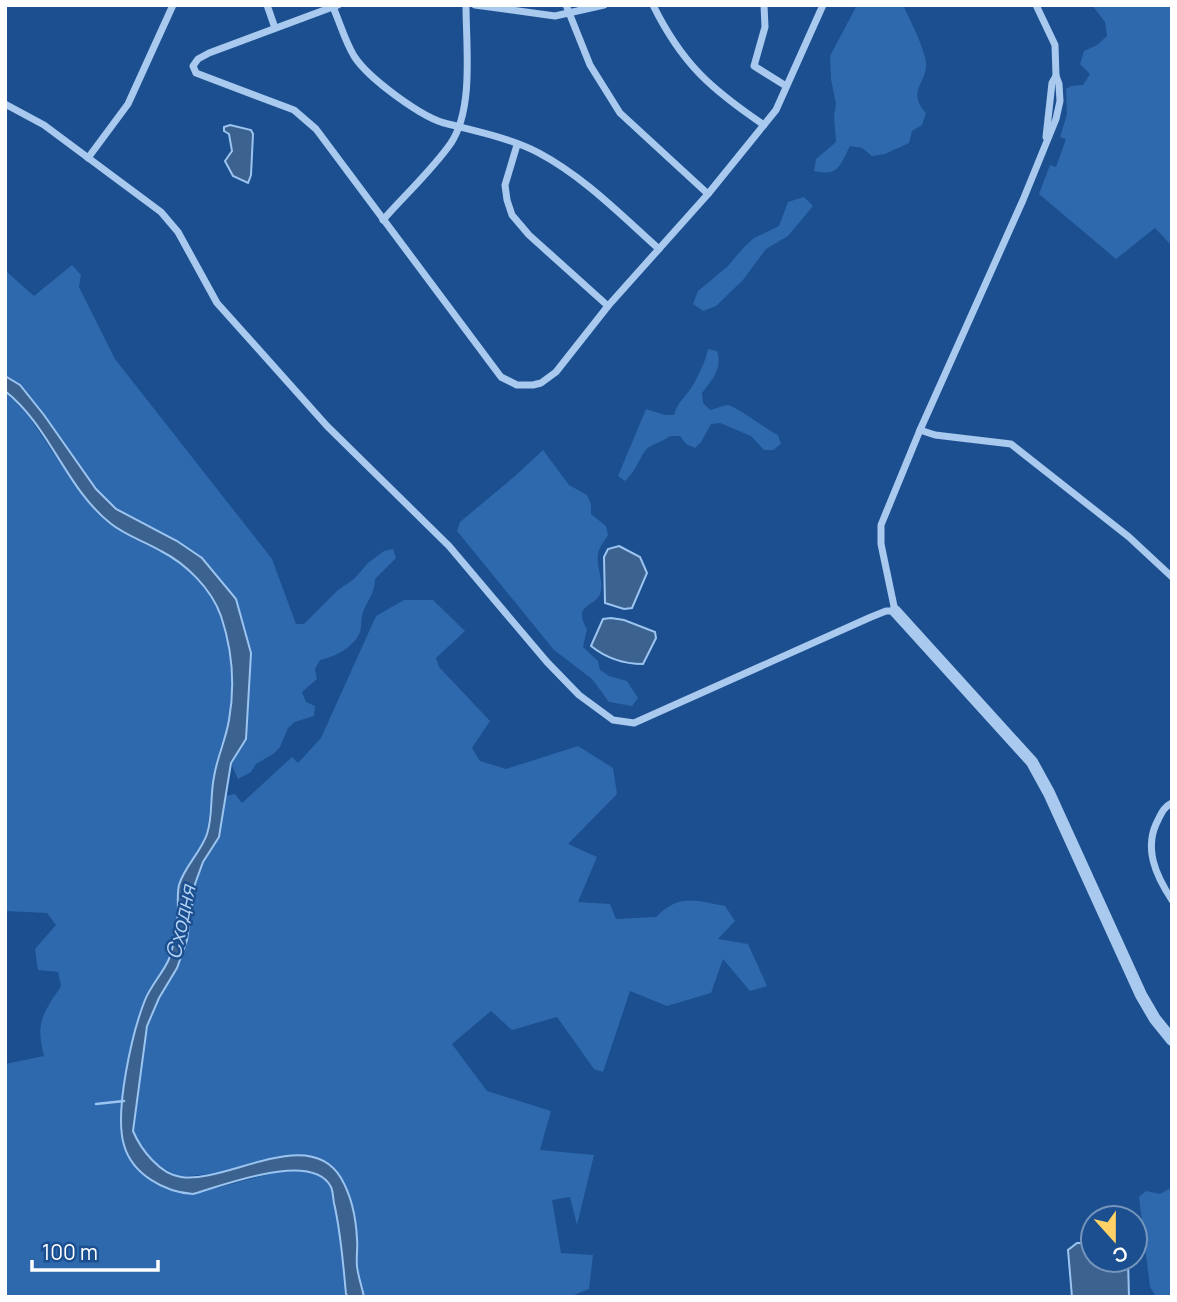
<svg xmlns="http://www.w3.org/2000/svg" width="1177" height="1302" viewBox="0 0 1177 1302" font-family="Manrope,sans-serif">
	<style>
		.green { fill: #2e69ad }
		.water { fill: #3c6290; stroke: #9cc4f0; stroke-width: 2 }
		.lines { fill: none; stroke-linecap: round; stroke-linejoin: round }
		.stream { stroke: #9cc4f0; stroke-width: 2.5 }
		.minor { stroke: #a9c9ee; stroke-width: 7 }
		.tertiary { stroke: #a9c9ee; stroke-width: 12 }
		.labels { text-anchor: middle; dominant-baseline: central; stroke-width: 5; stroke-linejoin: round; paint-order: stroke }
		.water-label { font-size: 21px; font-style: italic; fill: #b5d3f5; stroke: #1b4f8f }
	</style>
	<rect width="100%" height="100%" fill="#1b4f8f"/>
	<!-- green -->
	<g class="green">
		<path d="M857,5H903C911,22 920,39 925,57C932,81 904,89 926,113L922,125L912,131L909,143L885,154L872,156L862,148L850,146C840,165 839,177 814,171L816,159L836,142L834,116L836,104L831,79L830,56Z"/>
		<polygon points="1092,5 1172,5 1172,246 1155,228 1116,259 1039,194 1050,165 1056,167 1066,139 1060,137 1067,114 1066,89 1071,86 1083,85 1090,74 1080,64 1084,51 1097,45 1107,36 1105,22"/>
		<polygon points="804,197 813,206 788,236 766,249 743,280 716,306 703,311 693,304 698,291 727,267 744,247 754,238 779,226 788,202"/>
		<path d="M72,265L81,275L79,287L115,359L272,559L296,624H304L338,590L354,579L368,563L384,551L393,549L396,558L375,579C375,594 366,602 362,615C361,621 362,626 360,632C354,647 335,657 320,660L315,669L317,679L302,692L306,702L315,706L314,716L295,722L288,728L280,747L273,754L256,764L251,772L238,779L231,763L246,739L236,599L202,558L177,541L116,509L96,489L44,415L20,385L5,376V274L7,272L34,296Z"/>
		<path d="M708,349L717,351C723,368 712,380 702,393L703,403L710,410C715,409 722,406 727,405C735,405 767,430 778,435L781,444L773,450H764L751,436L720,423L711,424L701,442L695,448L686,444L680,436H670C663,442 650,444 645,451C638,461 635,472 625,481L618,476L646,409L665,415H674C677,404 682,400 689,391C695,384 707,358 708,349Z"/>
		<path d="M5,391L17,400L28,415L74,484L92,507L111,524L134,539L161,551L193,573L207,590L220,613L228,644L232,678L229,721L219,752L213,781L207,834L179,885L177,921L169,959L146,997L135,1031L121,1120L123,1144L193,1194L281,1171L303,1170L321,1176L331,1187L341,1230L348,1297H5V1064L44,1056C35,1022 43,1014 61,986L58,972L38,970L35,949L56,925L47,913L5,911Z"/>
		<path d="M543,450L569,485L587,495L591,504V514L606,526L608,535C605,540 601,545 599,550C594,563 605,580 600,594C595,607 572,604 587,629L583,647L598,661L600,670L609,676L627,681L638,698L632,706L609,702L592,679L554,650L457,531L460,522L515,476Z"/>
		<path d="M404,600H433L465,631L436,658L439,667L490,721L472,748L480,761L506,769L578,746L613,768L617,794L568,844L597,857L578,902L610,904L616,919L656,917C680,893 695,901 725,906L735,921L718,939L748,944L767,986L750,991L723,959L711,993L667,1006L630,991L603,1072L594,1069L557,1017L512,1030L491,1011L452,1044L487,1091L551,1111L540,1150L594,1155L577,1225L570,1197L552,1200L561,1253L593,1255L589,1289L569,1297H364L357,1265V1240L351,1199L340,1176L329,1164L253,1163L216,1173L179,1177L150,1160L139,1144L133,1131L147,1026L159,998L177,968L187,940L195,884L203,862L219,837L226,796L235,794L242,803L292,757L298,763L321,738L376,616Z"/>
		<polygon points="1172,1187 1172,1296 1155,1295 1150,1287 1139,1197 1146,1191 1160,1194"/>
	</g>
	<!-- water -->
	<g class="water">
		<polygon points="230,125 251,130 253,134 251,175 248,183 233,176 225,161 232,151 229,134 224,131 224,127"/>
		<path d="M5,376L20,385L44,415L96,489L116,509L177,541L202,558L236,599L251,653L246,739L231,763L219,837L203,862L195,884L187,940L177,968L159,998L147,1026L133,1131C141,1150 160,1174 181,1177C226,1184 309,1124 341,1178C352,1197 356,1217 357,1239C358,1248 356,1257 357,1266C358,1276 362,1287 364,1297H348L346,1294C343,1263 341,1233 334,1203C333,1198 333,1191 331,1187C312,1150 222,1186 193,1194C164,1192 132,1174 124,1145C114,1112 132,1033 145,1000C151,985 163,973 169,959C174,945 177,927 178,912C178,904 177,893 179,885C184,867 201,852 207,834C213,816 210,795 214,777C217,757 226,739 229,720C235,686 232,649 221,616C211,588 186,564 161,551C144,541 126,536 110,523C65,487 50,426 5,391Z"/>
		<polygon points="619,546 640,557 647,573 632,608 624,609 605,603 604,557 608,549"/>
		<path d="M611,618L624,620L655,632L656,638L643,664C623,664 606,658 591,646L603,619Z"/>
		<polygon points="1077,1243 1093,1243 1093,1260 1128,1260 1129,1297 1072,1297 1068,1250"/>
	</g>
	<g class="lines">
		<!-- stream -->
		<polyline class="stream" points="96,1104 124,1101"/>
		<!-- minor -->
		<g class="minor">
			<polyline points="267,5 275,28"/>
			<polyline points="338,5 209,53 198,59 193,66 196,73 294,110 316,129 501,377 517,385 533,385 541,383 556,372 608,306 708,194 776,110 823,5"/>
			<polyline points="475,5 555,16 604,5"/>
			<polyline points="566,5 590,65 620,113 708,194"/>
			<path d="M653,5C682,64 711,89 764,125"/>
			<polyline points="764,5 765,27 754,66 786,86"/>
			<path d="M333,7C340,23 345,41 354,56C368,78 423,119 448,124C476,131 513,139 539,153C584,177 621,215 659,249"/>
			<polyline points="5,104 44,125 161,212 178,232 217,303 327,426 449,546 547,662 579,695 613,720 634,723 871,617 886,611 895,611 881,544 881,525 920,430 1023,200 1056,119 1060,101 1059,84 1056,76 1055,45 1036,5"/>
			<polyline points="1046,137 1052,83 1056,76"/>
			<polyline points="517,145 505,185 507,200 512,215 529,235 608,306"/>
			<polyline points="88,158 128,104 173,5"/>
			<path d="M383,220C404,196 433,169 451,143C474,108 466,46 466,5"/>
			<polyline points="920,430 935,435 1011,444 1129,537 1172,577"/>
			<path d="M1172,803C1164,807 1162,812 1158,820C1143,848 1156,876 1172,900"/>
		</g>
		<!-- tertiary -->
		<polyline class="tertiary" points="895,611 1032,762 1049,793 1141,995 1155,1019 1172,1040"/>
	</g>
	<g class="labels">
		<!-- water labels -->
		<g class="water-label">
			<text transform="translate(180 922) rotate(-78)">Сходня</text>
		</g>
	</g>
	<!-- border -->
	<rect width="1177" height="1302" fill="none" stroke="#ffffff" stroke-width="14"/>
	<!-- north arrow -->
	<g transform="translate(1114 1239) rotate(159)"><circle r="33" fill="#1b4f8f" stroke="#7695bc" stroke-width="2"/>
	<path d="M0-5L12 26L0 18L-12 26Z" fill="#ffd166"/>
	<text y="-10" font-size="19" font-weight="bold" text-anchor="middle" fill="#ffffff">С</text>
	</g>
	<!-- scale -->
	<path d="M32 1260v10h126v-10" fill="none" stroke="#ffffff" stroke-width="3.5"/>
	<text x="42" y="1260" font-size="21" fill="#ffffff" stroke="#1b4f8f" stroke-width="5" paint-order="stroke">100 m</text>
</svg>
